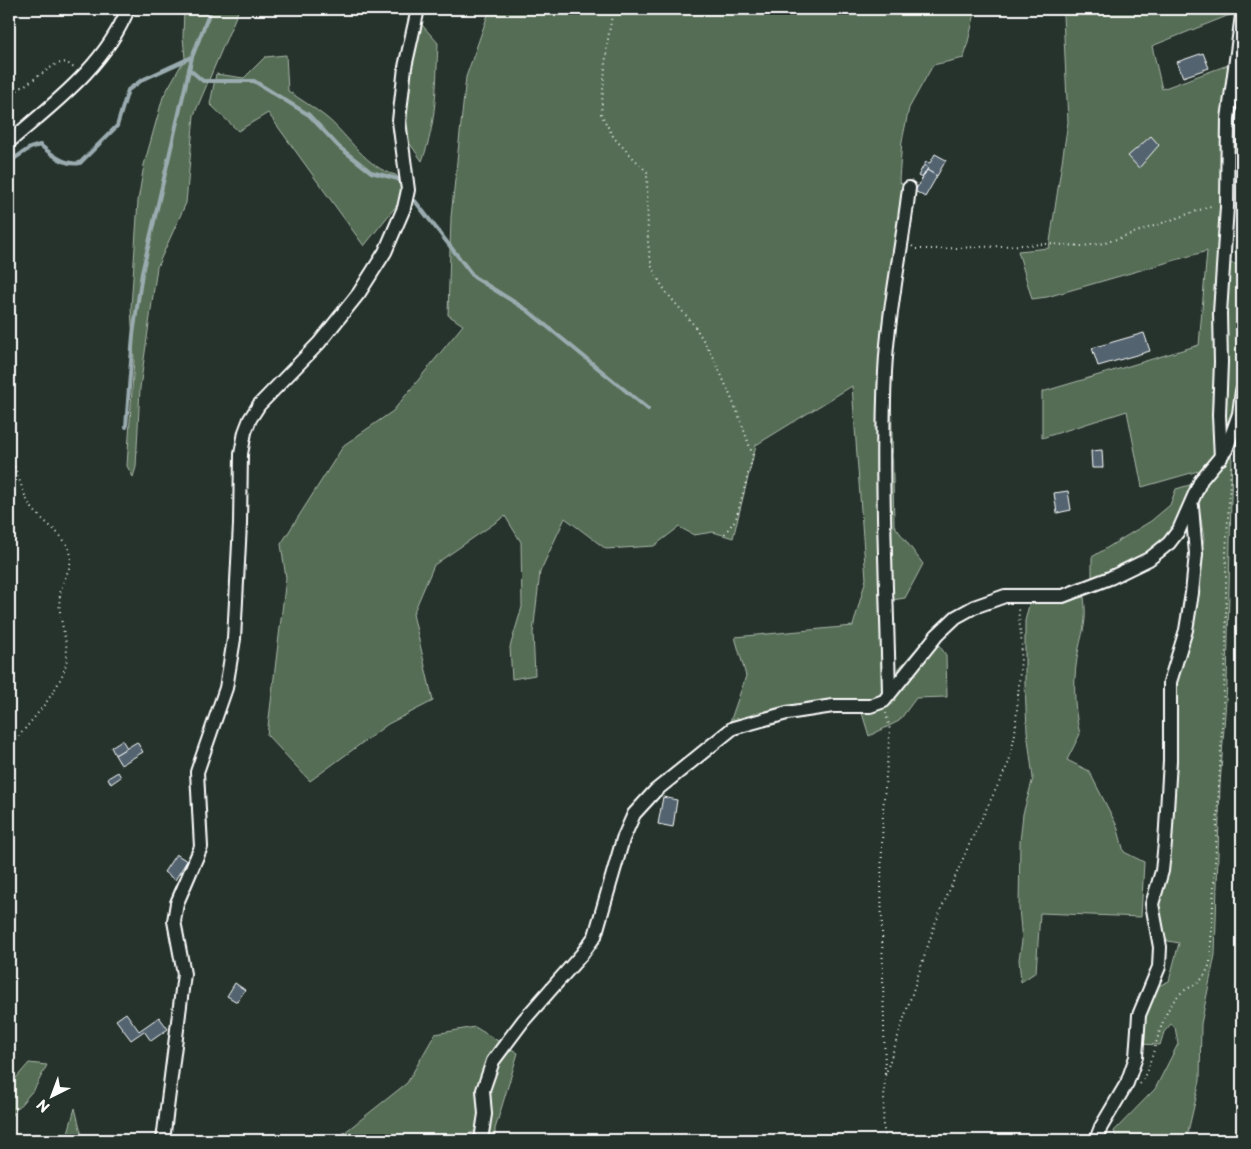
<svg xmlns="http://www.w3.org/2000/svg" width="1251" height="1149" viewBox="0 0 1251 1149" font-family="'Playpen Sans',sans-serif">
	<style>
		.green { fill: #546d54; stroke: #aab6aa }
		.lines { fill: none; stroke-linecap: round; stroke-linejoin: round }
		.stream { stroke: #9bacb0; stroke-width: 4 }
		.building { fill: #526470; stroke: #fff }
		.minor-casing { stroke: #fff; stroke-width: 16 }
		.path { stroke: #fff; stroke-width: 2; stroke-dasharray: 1 4; stroke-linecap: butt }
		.minor { stroke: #26332d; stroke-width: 12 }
	</style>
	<rect width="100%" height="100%" fill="#26332d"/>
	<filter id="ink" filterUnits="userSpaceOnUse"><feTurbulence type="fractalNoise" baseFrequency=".02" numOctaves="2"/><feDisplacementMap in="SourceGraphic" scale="10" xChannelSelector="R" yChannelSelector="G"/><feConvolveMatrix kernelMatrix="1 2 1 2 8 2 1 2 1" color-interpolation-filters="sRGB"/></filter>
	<g filter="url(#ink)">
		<!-- green -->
		<g class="green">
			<polygon points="184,9 239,9 194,115 186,203 157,267 140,388 136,467 133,477 127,466 134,360 131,308 138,201 144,165 163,97 185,58 183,37"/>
			<polygon points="490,9 1002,9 975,13 964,58 933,65 909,108 902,141 899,180 913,201 907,252 897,293 891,385 894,525 923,564 905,598 892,600 894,674 930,633 946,655 947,697 916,698 899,721 869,736 859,703 729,725 746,676 735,637 853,626 866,579 852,386 756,445 733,538 713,532 694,535 679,527 654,546 606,549 565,518 540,572 533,633 535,675 512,679 510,647 522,607 521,542 505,516 434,565 413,614 433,701 388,724 310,781 267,735 286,578 281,544 344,445 393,411 463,325 448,315 451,217 466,77"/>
			<polygon points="1081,9 1242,9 1242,13 1227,16 1152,46 1162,89 1228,65 1219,247 1216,458 1205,469 1142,487 1127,411 1042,438 1042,392 1199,345 1207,251 1047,297 1032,299 1018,251 1049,248 1068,122 1063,15"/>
			<path d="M422,25L438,43C436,84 437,123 422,161L406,138L410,56Z"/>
			<path d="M1242,49C1242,63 1244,78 1242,92C1241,109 1222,135 1242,147V154L1234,150L1232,146V103Z"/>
			<path d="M286,55L288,91C301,100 315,108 327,118C349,136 366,168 396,175L403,188L401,200L364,246L268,113L238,131L210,104L216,74L244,78L265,57Z"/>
			<polygon points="1225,262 1242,265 1242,358 1236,411 1223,441"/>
			<polygon points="1232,452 1227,685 1220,785 1215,955 1201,1024 1200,1081 1186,1140 1117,1140 1114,1131 1155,1089 1178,1044 1175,1027 1171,1024 1164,1032 1160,1045 1140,1044 1142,1016 1152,989 1169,981 1179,943 1163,940 1153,910 1158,893 1170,698 1204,539 1198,500 1204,483"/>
			<path d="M1193,484C1187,497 1182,515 1174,527C1155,554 1121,566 1092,580V557L1151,521L1170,505L1176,489Z"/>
			<path d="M1084,597C1087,622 1084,625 1079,648C1073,675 1073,707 1080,734L1067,760L1089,771L1117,826L1124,852L1144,862L1141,917L1040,913L1036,972L1021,982L1019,959L1022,941L1019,908L1020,842L1023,814L1033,778L1027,731L1025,684V621L1030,601H1057Z"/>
			<polygon points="475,1027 518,1053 495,1129 495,1140 476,1140 475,1131 458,1140 335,1140 407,1083 435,1034"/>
			<polygon points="29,1063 47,1065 35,1088 9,1118 9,1086"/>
			<polygon points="75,1108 83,1140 66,1140"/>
		</g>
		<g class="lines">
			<!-- stream -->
			<g class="stream">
				<polyline points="189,69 203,81 254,81 309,115 339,147 371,172 398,179 401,183"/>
				<path d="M9,162L30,148L40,145C51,154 65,166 80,163L117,126L128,90L142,80L192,57"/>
				<polyline points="415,201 474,277 527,310 648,409"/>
				<polyline points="126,427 133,335 142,273 192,57 211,9"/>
			</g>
		</g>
		<!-- building -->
		<g class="building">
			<polygon points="1203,53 1209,68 1183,77 1177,62"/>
			<polygon points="1151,136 1159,145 1139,168 1128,156"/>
			<polygon points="935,154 946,160 937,176 927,170 928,168 924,165 926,162 930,163"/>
			<polygon points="924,165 928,168 922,178 918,176"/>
			<polygon points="927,170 937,176 925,197 915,191"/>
			<polygon points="1239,226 1242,227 1242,253 1235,252"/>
			<polygon points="1144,333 1150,351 1098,366 1092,348"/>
			<polygon points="1102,450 1103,468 1092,468 1091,451"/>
			<polygon points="1068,491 1071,510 1057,513 1054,493"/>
			<polygon points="122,740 127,748 115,755 111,747"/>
			<polygon points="137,742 143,752 121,765 115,755"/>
			<polygon points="118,772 121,777 111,784 108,778"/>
			<polygon points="663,797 677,800 673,827 658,824"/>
			<polygon points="176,854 187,861 175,880 164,872"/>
			<polygon points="235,983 245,990 237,1002 227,996"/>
			<polygon points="126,1013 139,1031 159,1017 168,1029 151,1041 144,1031 131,1040 116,1020"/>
		</g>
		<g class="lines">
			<!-- minor casing -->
			<g class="minor-casing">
				<g id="minor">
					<path d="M9,142C54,103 105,66 128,9"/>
					<polyline points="1221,458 1219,415 1221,362 1220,313 1227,207 1228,119 1242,15"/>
					<path d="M889,694C887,587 880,479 885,372C888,310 902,250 909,188"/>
					<polyline points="163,1140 184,974 174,921 177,903 201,847 197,772 226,688 234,639 240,524 241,454 245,432 250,419 259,405 319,343 359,293 385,252 404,208 408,190 399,121 405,67 418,9"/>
					<polyline points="481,1140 485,1114 483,1090 493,1061 523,1021 582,954 595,936 623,839 634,814 655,791 733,728 787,713 833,706 870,706 884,701 937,635 956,617 974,607 1005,596 1063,596 1110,578 1149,559 1169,543 1179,530 1201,480 1226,450 1239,414 1242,391"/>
					<polyline points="1096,1140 1101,1127 1127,1083 1136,1057 1139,1015 1159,967 1160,947 1152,904 1162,871 1165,843 1170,761 1170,682 1186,630 1192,593 1196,554 1192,506"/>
				</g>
			</g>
			<!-- path -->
			<g class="path">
				<polyline points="613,9 607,45 601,114 614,138 647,172 648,244 652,268 665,291 694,325 714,358 739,416 753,456 736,519 723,536"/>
				<polyline points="9,96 56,64 66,62 74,68"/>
				<polyline points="912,246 916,249 934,249 1046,244 1083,246 1105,243 1214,205"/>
				<path d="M9,458C18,469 20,486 27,500C36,518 57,528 67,545C78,563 62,577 60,595C57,616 67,635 67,656C66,686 27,725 9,748"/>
				<polyline points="885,1073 881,883 883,810 890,730 886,713"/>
				<path d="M1140,1084C1155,1061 1158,1019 1176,998C1190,982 1201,990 1210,963L1226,649V553L1231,465"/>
				<polyline points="886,1140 883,1125 885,1076 935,924 968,847 1009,762 1015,734 1022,646 1018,608"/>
			</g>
			<!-- minor -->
			<use href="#minor" class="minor"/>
		</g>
	</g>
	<!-- margin -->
	<rect width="1251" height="1149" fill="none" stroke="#26332d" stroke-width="30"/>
	<rect x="15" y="15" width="1221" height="1119" fill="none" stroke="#fff" stroke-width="2" filter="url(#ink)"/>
	<!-- north arrow -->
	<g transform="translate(52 1096) rotate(222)" stroke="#26332d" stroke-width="4" paint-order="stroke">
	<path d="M0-4L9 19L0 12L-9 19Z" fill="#ffffff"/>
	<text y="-8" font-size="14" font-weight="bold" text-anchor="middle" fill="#ffffff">N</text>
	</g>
</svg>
